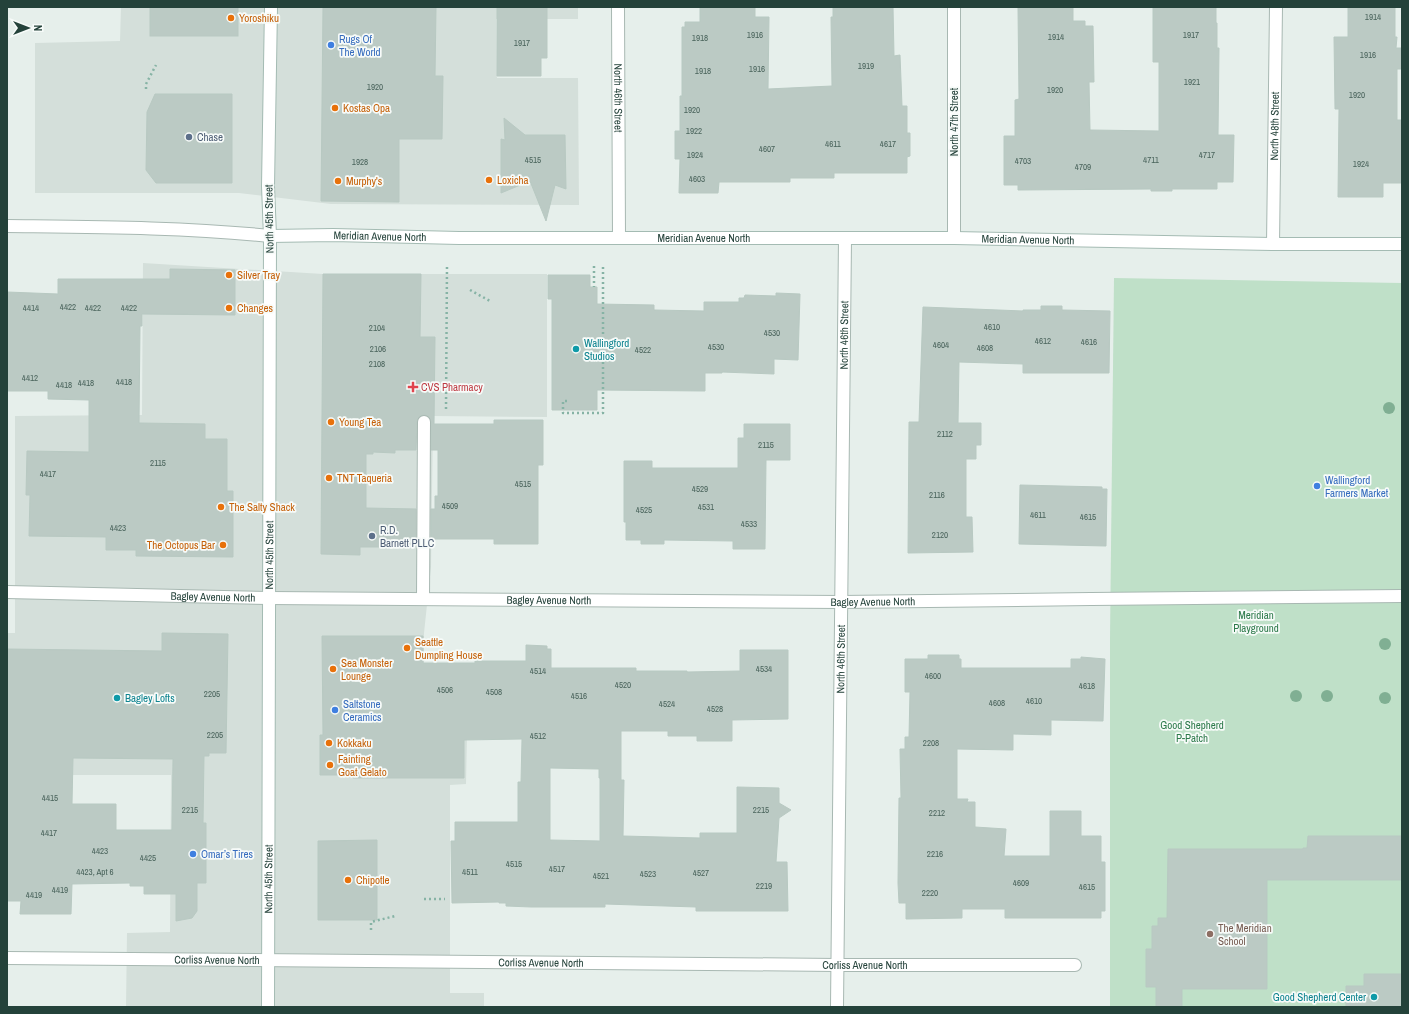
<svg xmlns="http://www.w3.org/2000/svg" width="1409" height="1014" viewBox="0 0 1409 1014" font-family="'Archivo Narrow',sans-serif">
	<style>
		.built { fill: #d4dfda }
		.green { fill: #bfe0c8 }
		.building { fill: #bbcac4; stroke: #b8c9c2; fill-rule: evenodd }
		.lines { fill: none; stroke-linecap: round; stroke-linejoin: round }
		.lane-casing { stroke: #a8b8b2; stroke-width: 14 }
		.street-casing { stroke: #a8b8b2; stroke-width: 14 }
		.secondary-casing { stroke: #a4bbb3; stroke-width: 14 }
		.path { stroke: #86b3a5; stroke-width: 2.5; stroke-dasharray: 2 3; stroke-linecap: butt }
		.lane { stroke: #fff; stroke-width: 12 }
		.street { stroke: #fff; stroke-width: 12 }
		.secondary { stroke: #fff; stroke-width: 12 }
		.tree { fill: #80af93 }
		.food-dot { fill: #e8710a; stroke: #f7fbf9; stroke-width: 1.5 }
		.shop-dot { fill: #3f7fe0; stroke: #f7fbf9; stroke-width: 1.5 }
		.service-dot { fill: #5c6f8a; stroke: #f7fbf9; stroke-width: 1.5 }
		.culture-dot { fill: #0f9aa8; stroke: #f7fbf9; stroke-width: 1.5 }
		.health-dot { fill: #e0444e; stroke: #f7fbf9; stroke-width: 1.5 }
		.education-dot { fill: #8d6e63; stroke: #f7fbf9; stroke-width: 1.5 }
		.labels { text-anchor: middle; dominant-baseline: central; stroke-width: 3.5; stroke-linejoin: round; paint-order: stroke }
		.number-label { font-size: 9px; fill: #4a645c }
		.food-label { font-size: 11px; fill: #c56008; stroke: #f7fbf9; text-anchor: start }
		.shop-label { font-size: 11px; fill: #366cbe; stroke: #f7fbf9; text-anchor: start }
		.street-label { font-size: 11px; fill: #24423a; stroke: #f7fbf9 }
		.service-label { font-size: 11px; fill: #4e5e75; stroke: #f7fbf9; text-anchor: start }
		.culture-label { font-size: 11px; fill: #0d838f; stroke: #f7fbf9; text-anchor: start }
		.health-label { font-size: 11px; fill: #be3a42; stroke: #f7fbf9; text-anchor: start }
		.park-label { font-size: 11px; fill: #2d7a4b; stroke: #f7fbf9 }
		.education-label { font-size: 11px; fill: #785e54; stroke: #f7fbf9; text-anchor: start }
	</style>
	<rect width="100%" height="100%" fill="#e6efeb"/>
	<!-- built -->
	<g class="built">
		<polygon points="121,7 578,7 578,19 496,19 497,78 578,78 579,205 331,204 239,193 35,193 35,43 120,41"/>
		<polygon points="143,263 323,274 547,274 547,417 433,416 431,567 424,633 424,734 467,735 466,784 450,785 450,993 484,993 484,1007 126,1007 127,933 170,932 171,775 7,775 7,633 15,633 15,416 142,415"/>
	</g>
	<!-- green -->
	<polygon class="green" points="1114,278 1402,283 1402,1007 1110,1007 1110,639"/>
	<!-- building -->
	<g class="building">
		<rect x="150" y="7" width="88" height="29"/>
		<polygon points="323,7 436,7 435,76 443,76 442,139 399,139 399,202 321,201"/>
		<polygon points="497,7 547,7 547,58 541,58 541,76 497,76"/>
		<polygon points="700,7 755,7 755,17 769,17 768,89 832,86 831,17 833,17 833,7 893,7 894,56 900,55 902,106 907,106 907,133 910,133 910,156 907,157 907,173 834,173 834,178 790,178 790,182 719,182 718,193 679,193 680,159 675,159 675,131 680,131 680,96 682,96 682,27 685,27 685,22 700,22"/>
		<polygon points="1018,7 1073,7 1073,21 1085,21 1085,26 1093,26 1094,82 1089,82 1090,130 1159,131 1159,62 1153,62 1153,7 1216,7 1216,23 1217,23 1217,48 1219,48 1218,135 1234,135 1233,182 1217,182 1217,189 1172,189 1172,191 1151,191 1151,189 1018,190 1018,185 1004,185 1004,136 1015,136 1015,100 1019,99"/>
		<polygon points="1348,7 1395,7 1395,37 1397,37 1396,48 1402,48 1402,69 1397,69 1397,120 1402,120 1402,183 1383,183 1383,197 1338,197 1339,109 1335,109 1334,37 1348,37"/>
		<polygon points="155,94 232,94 232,183 156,183 146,170 147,112"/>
		<polygon points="504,118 525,135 565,135 566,189 555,185 546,221 530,181 501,193 501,139 505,140"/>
		<polygon points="170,269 235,270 235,315 142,314 142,326 140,326 139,423 205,424 205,439 227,439 227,491 233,491 233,557 136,556 136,550 106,550 106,537 29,536 30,495 26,495 27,451 89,452 89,400 48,399 48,391 7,391 7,292 58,294 58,279 170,279"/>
		<polygon points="323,274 421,274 420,337 435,337 434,424 494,424 494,420 543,420 543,465 538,465 538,544 494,544 494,539 431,539 431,509 435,509 435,496 438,496 438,450 431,450 431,422 428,416 424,415 420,416 417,422 416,450 395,450 395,453 373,452 373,454 366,454 366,508 416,509 416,544 400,544 400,547 360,547 360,555 321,554"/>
		<polygon points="548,275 590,275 590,287 597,287 597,304 654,305 654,310 704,311 704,302 739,302 739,298 744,298 745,295 776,296 776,293 800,294 798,360 774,359 774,374 722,372 722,373 705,373 705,391 597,390 597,410 552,410 552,299 548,299"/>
		<polygon points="1041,306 1062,306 1062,310 1110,311 1109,373 1023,373 1023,364 959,362 958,423 981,423 981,445 976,445 976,459 966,459 966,517 972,517 973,552 908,553 909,422 919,422 923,307 1023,311 1023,310 1041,310"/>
		<polygon points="744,424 790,424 790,460 766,460 765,549 733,549 733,541 664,540 664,544 641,544 641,540 626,540 626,522 624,522 624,461 652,461 652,468 738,468 738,438 744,438"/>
		<polygon points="1020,485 1102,487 1102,489 1107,489 1106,546 1019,544"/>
		<path d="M162,633L228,634L226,753H209V756H204L203,823H206V883H197V911L192,918L176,921V894H144V886H130V883L72,884L71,914H20L21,901H7V649L162,651ZM73,758L173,759L172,830H116V804H72Z"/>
		<path d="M322,636H423V663H475V661H526V645L547,646V649H551V668H636V671H687V672L740,671V650H788V719L732,720V741H697V736H668V731H621V780H624L623,836L700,838V833H737V787L779,788V803L791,810L779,818L776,862H787L788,911H696V907L605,904V907H531L506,906V903H499V902L452,903L451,841H455V822H518V782H521L522,739L464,740V778H353V775H320V735H323ZM550,768L599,769V778H600V841L550,840Z"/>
		<polygon points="928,655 959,655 959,659 961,659 961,668 1071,668 1071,659 1081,659 1081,657 1105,659 1103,721 1051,720 1051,735 1013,734 1013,750 957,749 957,799 968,799 967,802 975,802 975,827 1006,829 1004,856 1050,856 1050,811 1081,811 1081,836 1101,836 1101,862 1105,862 1105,911 1101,911 1101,918 1005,918 1005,909 962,909 962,918 906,919 906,903 899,903 898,883 899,798 901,798 900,749 905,749 905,737 909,737 910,692 905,692 905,659 928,659"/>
		<polygon points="1308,836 1402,836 1402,880 1267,880 1267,989 1182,989 1182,1007 1156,1007 1156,987 1146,987 1146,949 1152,949 1152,926 1158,926 1158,918 1167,918 1168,849 1303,849 1303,848 1307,848"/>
		<polygon points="377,840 377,920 318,920 318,841"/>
		<polygon points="1364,974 1402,974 1402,1007 1346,1007 1346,986 1364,986"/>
	</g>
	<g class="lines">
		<!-- lane casing -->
		<g class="lane-casing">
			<g id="lane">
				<polyline points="423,599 424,422"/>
				<polyline points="1091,599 1402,596"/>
			</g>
		</g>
		<!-- street casing -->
		<g class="street-casing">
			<g id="street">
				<path id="s1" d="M618,7L619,238"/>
				<polyline points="954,7 954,238"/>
				<path d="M7,226C94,227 182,227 270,236"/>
				<path id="s2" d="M1273,244L1276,7"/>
				<path id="s3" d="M7,592L269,598L841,602L1091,599"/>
				<path id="s4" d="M7,958L837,965H1075"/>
				<path id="s5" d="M837,1007L845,239"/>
			</g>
		</g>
		<!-- secondary casing -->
		<g class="secondary-casing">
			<g id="secondary">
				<path id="s6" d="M270,236L333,235L459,238H954L1273,244H1402"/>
				<path id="s7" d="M268,1007L270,236L268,186L271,7"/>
			</g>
		</g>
		<!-- path -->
		<g class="path">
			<polyline points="480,7 480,8"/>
			<polyline points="146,89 146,84 156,65"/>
			<polyline points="594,266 594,287"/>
			<polyline points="470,290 490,301"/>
			<polyline points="567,401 563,401 563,413 603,413 603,266"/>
			<polyline points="446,409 447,265"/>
			<polyline points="424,899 445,899"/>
			<polyline points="371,930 371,922 395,916"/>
		</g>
		<!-- lane -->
		<use href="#lane" class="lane"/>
		<!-- street -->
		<use href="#street" class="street"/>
		<!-- secondary -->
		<use href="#secondary" class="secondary"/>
	</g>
	<!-- trees -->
	<g class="tree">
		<circle cx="1389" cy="408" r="6"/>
		<circle cx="1385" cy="644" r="6"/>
		<circle cx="1296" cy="696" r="6"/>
		<circle cx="1327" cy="696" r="6"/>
		<circle cx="1385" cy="698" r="6"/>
	</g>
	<!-- markers -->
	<g class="food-dot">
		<circle cx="231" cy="18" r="4"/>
		<circle cx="335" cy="108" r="4"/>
		<circle cx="489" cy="180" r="4"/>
		<circle cx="338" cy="181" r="4"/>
		<circle cx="229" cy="275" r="4"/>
		<circle cx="229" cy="308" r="4"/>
		<circle cx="331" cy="422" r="4"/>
		<circle cx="329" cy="478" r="4"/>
		<circle cx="221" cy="507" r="4"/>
		<circle cx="223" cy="545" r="4"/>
		<circle cx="407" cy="648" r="4"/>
		<circle cx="333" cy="669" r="4"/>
		<circle cx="329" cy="743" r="4"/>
		<circle cx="330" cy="765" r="4"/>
		<circle cx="348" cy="880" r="4"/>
	</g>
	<g class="shop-dot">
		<circle cx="331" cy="45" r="4"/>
		<circle cx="1317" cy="486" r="4"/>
		<circle cx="335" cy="710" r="4"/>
		<circle cx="193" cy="854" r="4"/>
	</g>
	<g class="service-dot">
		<circle cx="189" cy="137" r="4"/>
		<circle cx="372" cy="536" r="4"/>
	</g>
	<g class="culture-dot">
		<circle cx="576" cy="349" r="4"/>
		<circle cx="117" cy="698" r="4"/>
		<circle cx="1374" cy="997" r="4"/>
	</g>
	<path class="health-dot" d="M411 381h4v4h4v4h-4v4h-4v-4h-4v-4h4z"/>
	<circle class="education-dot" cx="1210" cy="934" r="4"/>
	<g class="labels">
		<!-- number labels -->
		<g class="number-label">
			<text x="1373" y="17">1914</text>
			<text x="755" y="35">1916</text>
			<text x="1191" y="35">1917</text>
			<text x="1056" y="37">1914</text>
			<text x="700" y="38">1918</text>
			<text x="522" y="43">1917</text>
			<text x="1368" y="55">1916</text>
			<text x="866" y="66">1919</text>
			<text x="757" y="69">1916</text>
			<text x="703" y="71">1918</text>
			<text x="1192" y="82">1921</text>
			<text x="375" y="87">1920</text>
			<text x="1055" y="90">1920</text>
			<text x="1357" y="95">1920</text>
			<text x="692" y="110">1920</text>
			<text x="694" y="131">1922</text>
			<text x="833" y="144">4611</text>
			<text x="888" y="144">4617</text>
			<text x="767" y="149">4607</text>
			<text x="695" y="155">1924</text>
			<text x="1207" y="155">4717</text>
			<text x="533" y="160">4515</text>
			<text x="1151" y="160">4711</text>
			<text x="1023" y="161">4703</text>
			<text x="360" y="162">1928</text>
			<text x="1361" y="164">1924</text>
			<text x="1083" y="167">4709</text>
			<text x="697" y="179">4603</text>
			<text x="68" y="307">4422</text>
			<text x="31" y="308">4414</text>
			<text x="93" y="308">4422</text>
			<text x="129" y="308">4422</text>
			<text x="992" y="327">4610</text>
			<text x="377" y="328">2104</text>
			<text x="772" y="333">4530</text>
			<text x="1043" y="341">4612</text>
			<text x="1089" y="342">4616</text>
			<text x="941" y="345">4604</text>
			<text x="716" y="347">4530</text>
			<text x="985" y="348">4608</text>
			<text x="378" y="349">2106</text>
			<text x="643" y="350">4522</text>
			<text x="377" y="364">2108</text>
			<text x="30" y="378">4412</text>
			<text x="124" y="382">4418</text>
			<text x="86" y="383">4418</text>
			<text x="64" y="385">4418</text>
			<text x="945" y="434">2112</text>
			<text x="766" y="445">2115</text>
			<text x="158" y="463">2115</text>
			<text x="48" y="474">4417</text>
			<text x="523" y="484">4515</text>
			<text x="700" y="489">4529</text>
			<text x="937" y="495">2116</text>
			<text x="450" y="506">4509</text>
			<text x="706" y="507">4531</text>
			<text x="644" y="510">4525</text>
			<text x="1038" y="515">4611</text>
			<text x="1088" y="517">4615</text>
			<text x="749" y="524">4533</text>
			<text x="118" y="528">4423</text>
			<text x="940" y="535">2120</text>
			<text x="764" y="669">4534</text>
			<text x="538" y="671">4514</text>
			<text x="933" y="676">4600</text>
			<text x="623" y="685">4520</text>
			<text x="1087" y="686">4618</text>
			<text x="445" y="690">4506</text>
			<text x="494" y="692">4508</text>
			<text x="212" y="694">2205</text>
			<text x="579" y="696">4516</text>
			<text x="1034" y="701">4610</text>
			<text x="997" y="703">4608</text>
			<text x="667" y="704">4524</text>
			<text x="715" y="709">4528</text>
			<text x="215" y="735">2205</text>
			<text x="538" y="736">4512</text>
			<text x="931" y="743">2208</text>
			<text x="50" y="798">4415</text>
			<text x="190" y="810">2215</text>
			<text x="761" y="810">2215</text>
			<text x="937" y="813">2212</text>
			<text x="49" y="833">4417</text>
			<text x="100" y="851">4423</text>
			<text x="935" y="854">2216</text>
			<text x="148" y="858">4425</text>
			<text x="514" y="864">4515</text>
			<text x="557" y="869">4517</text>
			<text x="95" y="872">4423, Apt 6</text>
			<text x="470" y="872">4511</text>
			<text x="701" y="873">4527</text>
			<text x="648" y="874">4523</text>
			<text x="601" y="876">4521</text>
			<text x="1021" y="883">4609</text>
			<text x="764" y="886">2219</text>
			<text x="1087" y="887">4615</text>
			<text x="60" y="890">4419</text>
			<text x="930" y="893">2220</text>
			<text x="34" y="895">4419</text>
		</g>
		<!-- food labels -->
		<g class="food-label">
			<text x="239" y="18">Yoroshiku</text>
			<text x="343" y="108">Kostas Opa</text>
			<text x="497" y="180">Loxicha</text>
			<text x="346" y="181">Murphy's</text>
			<text x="237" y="275">Silver Tray</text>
			<text x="237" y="308">Changes</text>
			<text x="339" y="422">Young Tea</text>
			<text x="337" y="478">TNT Taqueria</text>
			<text x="229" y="507">The Salty Shack</text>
			<text x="215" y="545" text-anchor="end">The Octopus Bar</text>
			<text x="415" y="642">Seattle<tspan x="415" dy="13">Dumpling House</tspan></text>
			<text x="341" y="663">Sea Monster<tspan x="341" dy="13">Lounge</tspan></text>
			<text x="337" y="743">Kokkaku</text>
			<text x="338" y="759">Fainting<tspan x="338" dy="13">Goat Gelato</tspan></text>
			<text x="356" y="880">Chipotle</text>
		</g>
		<!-- shop labels -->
		<g class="shop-label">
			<text x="339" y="39">Rugs Of<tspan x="339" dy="13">The World</tspan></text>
			<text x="1325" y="480">Wallingford<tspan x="1325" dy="13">Farmers Market</tspan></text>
			<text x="343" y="704">Saltstone<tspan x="343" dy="13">Ceramics</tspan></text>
			<text x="201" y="854">Omar’s Tires</text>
		</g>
		<!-- street labels -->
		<g class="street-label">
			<text stroke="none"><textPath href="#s1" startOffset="91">North 46th Street</textPath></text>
			<text transform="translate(954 122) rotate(-90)">North 47th Street</text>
			<text stroke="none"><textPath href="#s2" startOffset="118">North 48th Street</textPath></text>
			<text transform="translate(269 219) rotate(-91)">North 45th Street</text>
			<text stroke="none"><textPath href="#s6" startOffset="110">Meridian Avenue North</textPath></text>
			<text stroke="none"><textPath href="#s6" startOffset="434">Meridian Avenue North</textPath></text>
			<text stroke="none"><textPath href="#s6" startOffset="758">Meridian Avenue North</textPath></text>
			<text stroke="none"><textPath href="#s5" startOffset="672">North 46th Street</textPath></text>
			<text stroke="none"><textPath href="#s7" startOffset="452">North 45th Street</textPath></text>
			<text stroke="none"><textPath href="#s3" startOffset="206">Bagley Avenue North</textPath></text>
			<text stroke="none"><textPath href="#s3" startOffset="542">Bagley Avenue North</textPath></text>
			<text stroke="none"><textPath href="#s3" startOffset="866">Bagley Avenue North</textPath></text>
			<text stroke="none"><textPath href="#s5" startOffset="348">North 46th Street</textPath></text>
			<text stroke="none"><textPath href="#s7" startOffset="128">North 45th Street</textPath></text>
			<text stroke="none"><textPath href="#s4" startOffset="210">Corliss Avenue North</textPath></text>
			<text stroke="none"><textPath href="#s4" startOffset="534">Corliss Avenue North</textPath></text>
			<text stroke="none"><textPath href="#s4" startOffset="858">Corliss Avenue North</textPath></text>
		</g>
		<!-- service labels -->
		<g class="service-label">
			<text x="197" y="137">Chase</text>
			<text x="380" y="530">R.D.<tspan x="380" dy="13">Barnett PLLC</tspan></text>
		</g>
		<!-- culture labels -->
		<g class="culture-label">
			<text x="584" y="343">Wallingford<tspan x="584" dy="13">Studios</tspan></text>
			<text x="125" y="698">Bagley Lofts</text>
			<text x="1366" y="997" text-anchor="end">Good Shepherd Center</text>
		</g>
		<!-- health labels -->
		<g class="health-label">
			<text x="421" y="387">CVS Pharmacy</text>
		</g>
		<!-- park labels -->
		<g class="park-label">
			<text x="1256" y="615">Meridian<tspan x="1256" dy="13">Playground</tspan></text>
			<text x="1192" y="725">Good Shepherd<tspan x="1192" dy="13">P-Patch</tspan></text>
		</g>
		<!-- education labels -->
		<g class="education-label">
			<text x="1218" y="928">The Meridian<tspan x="1218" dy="13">School</tspan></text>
		</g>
	</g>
	<!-- border -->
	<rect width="1409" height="1014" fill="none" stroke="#24423a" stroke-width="16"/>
	<!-- north arrow -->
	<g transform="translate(28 28) rotate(90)" stroke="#f7fbf9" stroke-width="3" paint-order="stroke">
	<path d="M0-3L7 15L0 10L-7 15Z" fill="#24423a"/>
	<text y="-6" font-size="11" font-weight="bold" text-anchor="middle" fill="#24423a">N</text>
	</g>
</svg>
